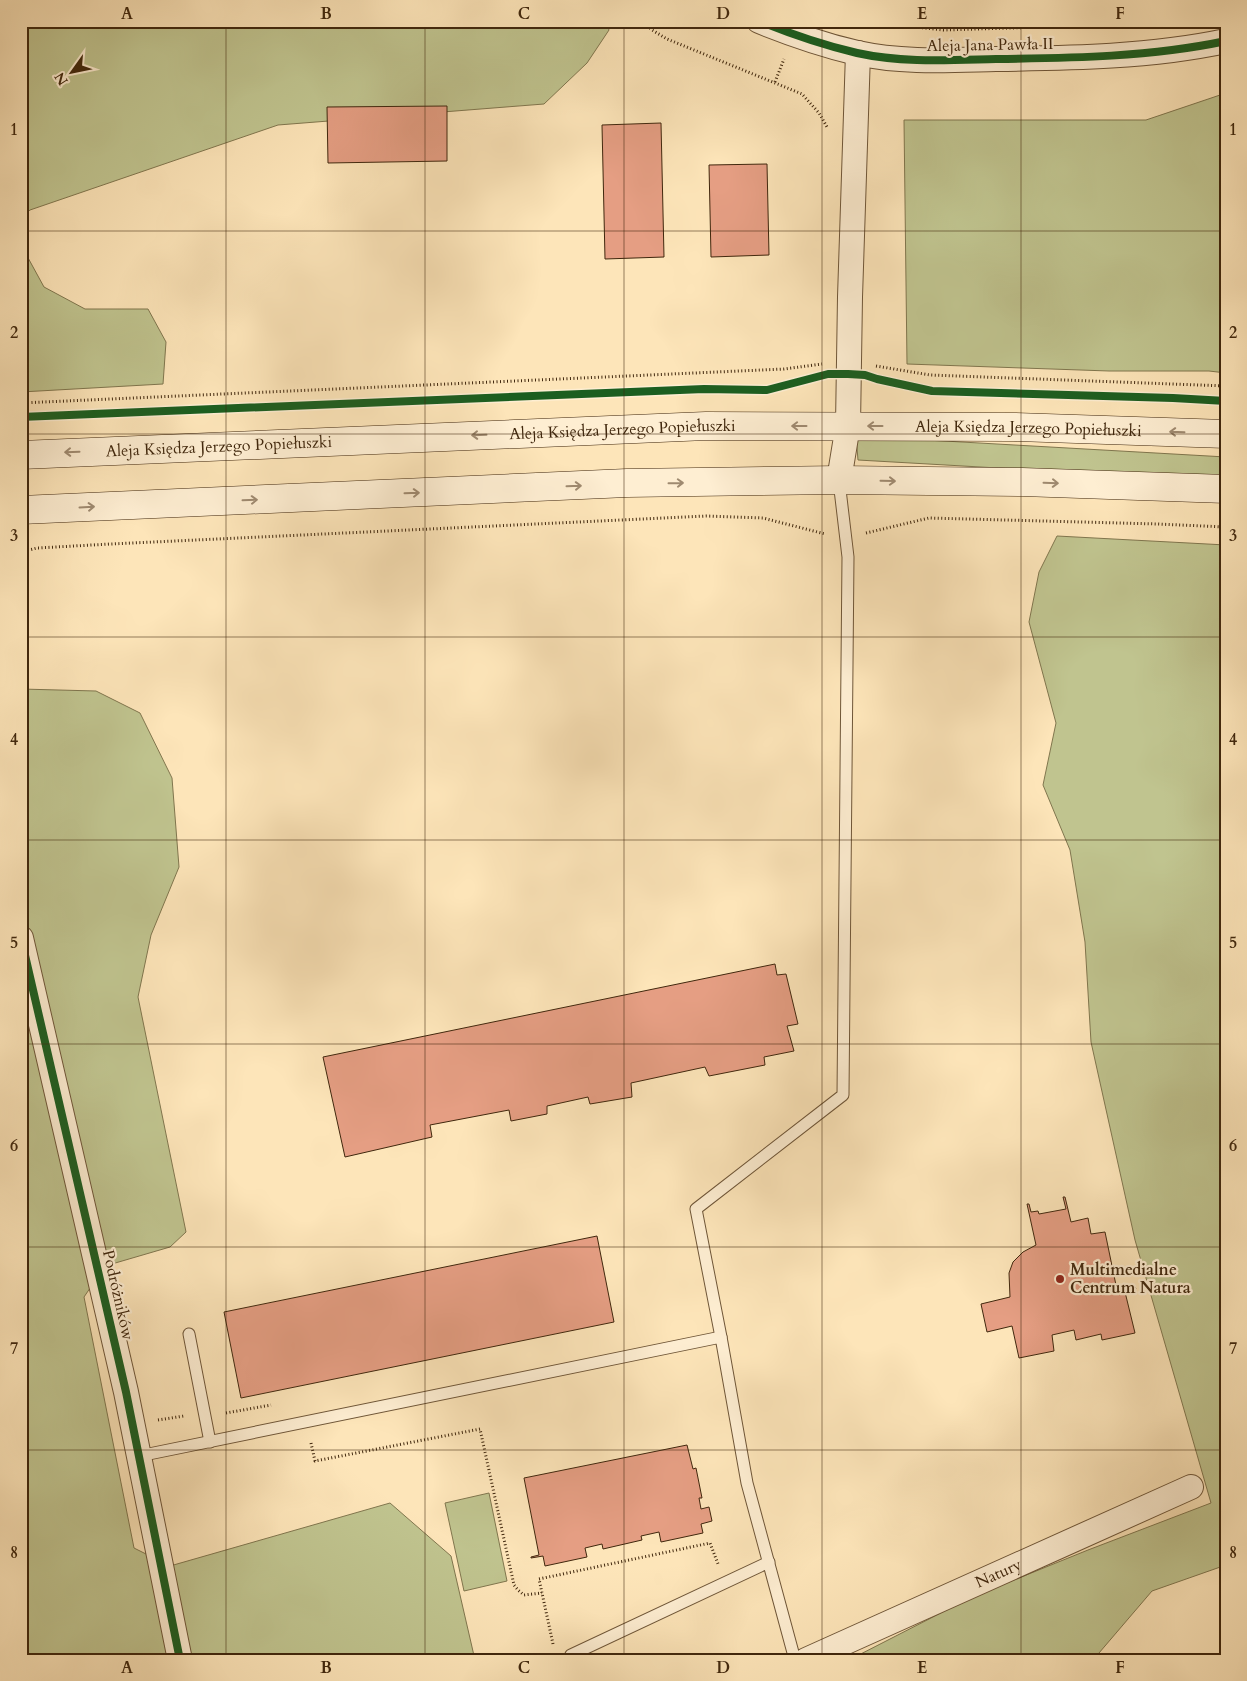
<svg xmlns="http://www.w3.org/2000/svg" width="1247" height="1681" viewBox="0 0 1247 1681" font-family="Cardo,serif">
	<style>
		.green { fill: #c0c48f; stroke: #80764e }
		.building { fill: #e59e83; stroke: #40270d }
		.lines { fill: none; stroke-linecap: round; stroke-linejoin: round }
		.service-casing { stroke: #6f5638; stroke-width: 13 }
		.minor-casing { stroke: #6f5638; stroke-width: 26 }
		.secondary-casing { stroke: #40270d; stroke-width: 29 }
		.path { stroke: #40270d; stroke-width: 3; stroke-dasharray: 1 2.5; stroke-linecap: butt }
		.service { stroke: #feeed2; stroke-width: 11 }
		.minor { stroke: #feeed2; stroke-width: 24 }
		.secondary { stroke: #feeed2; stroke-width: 28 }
		.cycleway-casing { stroke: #feeed2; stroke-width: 11 }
		.cycleway { stroke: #1b5e20; stroke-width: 8 }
		.oneway { stroke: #9f8a70 }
		.grid { fill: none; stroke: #40270d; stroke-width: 1; stroke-opacity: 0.55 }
		.poi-dot { fill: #8f2418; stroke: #feeed2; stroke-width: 2 }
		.labels { text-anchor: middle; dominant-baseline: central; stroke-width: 4.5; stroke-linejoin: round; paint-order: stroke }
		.street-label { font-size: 16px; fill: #40270d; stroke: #feeed2 }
		.poi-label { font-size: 16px; font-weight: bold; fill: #40270d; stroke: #feeed2; text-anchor: start }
		.neatline { fill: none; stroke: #40270d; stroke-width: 2 }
		.grid-label { font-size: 16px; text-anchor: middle; font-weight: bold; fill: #40270d }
	</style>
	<rect width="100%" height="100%" fill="#fde5b9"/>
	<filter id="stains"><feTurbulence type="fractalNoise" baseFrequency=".004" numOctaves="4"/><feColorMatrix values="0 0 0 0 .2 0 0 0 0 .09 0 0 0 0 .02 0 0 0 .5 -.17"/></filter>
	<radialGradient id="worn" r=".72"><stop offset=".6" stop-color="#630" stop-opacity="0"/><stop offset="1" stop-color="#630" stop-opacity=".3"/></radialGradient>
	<!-- green -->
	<g class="green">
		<polygon points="21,21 606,21 609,30 587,63 544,104 278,125 30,210 21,218"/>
		<polygon points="1226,93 1226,373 1209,371 1109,371 907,364 904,120 1146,120"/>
		<polygon points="21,245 44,287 85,309 148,309 166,342 163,384 21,392"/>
		<polygon points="856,436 1226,457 1226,481 858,460"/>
		<polygon points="1057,536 1226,545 1226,1565 1152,1591 1093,1660 849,1660 972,1597 1088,1550 1211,1503 1135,1240 1091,1042 1085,942 1070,850 1043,785 1056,723 1029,622 1039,572"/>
		<polygon points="21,689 96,691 140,713 172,778 179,867 151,935 138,997 186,1232 170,1247 105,1266 84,1297 134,1548 170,1566 390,1503 451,1556 475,1660 21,1660"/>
		<polygon points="489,1493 507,1581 464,1591 445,1503"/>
	</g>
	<!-- building -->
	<g class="building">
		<polygon points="447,106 447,161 328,163 327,107"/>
		<polygon points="661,123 664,257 605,259 602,125"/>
		<polygon points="767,164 769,255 711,257 709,165"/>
		<polygon points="775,964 777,975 786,974 798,1024 787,1026 794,1051 764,1057 765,1065 709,1076 705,1067 631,1083 632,1097 590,1104 588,1097 547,1106 547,1114 511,1121 509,1110 430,1125 432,1137 345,1157 323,1057"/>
		<polygon points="1063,1197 1065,1197 1071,1222 1088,1218 1091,1234 1105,1232 1117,1290 1135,1287 1136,1289 1125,1292 1135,1333 1102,1340 1101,1334 1076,1340 1074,1330 1052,1335 1054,1351 1019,1358 1012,1326 987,1332 981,1304 1010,1297 1009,1273 1013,1262 1023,1252 1036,1245 1027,1204 1029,1204 1031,1212 1038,1211 1039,1214 1066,1209"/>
		<polygon points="597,1236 614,1322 241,1398 224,1312"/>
		<polygon points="687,1445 693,1469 696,1468 702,1498 699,1498 701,1509 709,1507 712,1521 701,1524 703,1533 661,1542 659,1532 641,1536 642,1540 603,1549 602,1544 585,1548 587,1557 545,1566 543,1556 531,1558 531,1557 539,1555 524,1478"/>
	</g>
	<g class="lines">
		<!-- service casing -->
		<g class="service-casing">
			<g id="service">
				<polyline points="189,1334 210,1442"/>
				<polyline points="721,1337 696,1209 843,1095 848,557 839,481"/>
				<polyline points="139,1456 721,1337 747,1483 795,1660"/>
				<polyline points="572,1660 571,1655 769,1562"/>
			</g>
		</g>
		<!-- minor casing -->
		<g class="minor-casing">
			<g id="minor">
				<path d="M759,21C791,34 823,45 857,53C902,63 950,60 996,59C1073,58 1150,57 1226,41"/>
				<polyline points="839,480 848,425 850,297 858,53"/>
				<polyline points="21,938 126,1392 180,1660"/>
				<path id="s1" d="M806,1660L1191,1487"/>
			</g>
		</g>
		<!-- secondary casing -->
		<g class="secondary-casing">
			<g id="secondary">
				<path id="s2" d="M21,455L706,426L1014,427L1226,434"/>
				<polyline points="21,510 627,483 839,480 1022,482 1226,489"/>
			</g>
		</g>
		<!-- path -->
		<g class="path">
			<polyline points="642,21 652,30 667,39 802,94 819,113 827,127"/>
			<polyline points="863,21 943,30 1112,25"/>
			<polyline points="775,82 784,59"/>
			<polyline points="876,366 930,375 1226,386"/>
			<polyline points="21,403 784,369 822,364"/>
			<polyline points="866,533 929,518 1157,524 1226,527"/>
			<polyline points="21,552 37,548 111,544 706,516 763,518 825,534"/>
			<polyline points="226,1413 271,1405"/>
			<polyline points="158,1420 184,1416"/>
			<polyline points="311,1443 315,1461 480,1429 514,1585 518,1590 524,1595 542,1593"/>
			<polyline points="553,1644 539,1579 710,1543 718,1564"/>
		</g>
		<!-- service -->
		<use href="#service" class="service"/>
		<!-- minor -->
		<use href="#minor" class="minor"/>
		<!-- secondary -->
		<use href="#secondary" class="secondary"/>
		<!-- cycleway casing -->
		<g class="cycleway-casing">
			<g id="cycleway">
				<path d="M759,21C791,34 823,45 857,53C902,63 950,60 996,59C1073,58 1150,57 1226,41"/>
				<polyline points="21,417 704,389 767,390 828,374 848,374 865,375 877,379 932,391 1173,398 1226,401"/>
				<polyline points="21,938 126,1392 180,1660"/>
			</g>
		</g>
		<!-- cycleway -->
		<use href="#cycleway" class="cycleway"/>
	</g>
	<!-- one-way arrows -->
	<defs><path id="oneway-shaft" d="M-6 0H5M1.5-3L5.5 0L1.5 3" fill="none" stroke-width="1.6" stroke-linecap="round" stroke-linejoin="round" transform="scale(1.25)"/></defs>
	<g class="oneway">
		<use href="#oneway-shaft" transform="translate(799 426) rotate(180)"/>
		<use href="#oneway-shaft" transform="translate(875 426) rotate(-180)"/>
		<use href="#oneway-shaft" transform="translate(1177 432) rotate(-178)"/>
		<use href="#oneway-shaft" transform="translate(479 435) rotate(178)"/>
		<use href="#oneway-shaft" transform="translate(72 452) rotate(178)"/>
		<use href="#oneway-shaft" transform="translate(888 481) rotate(1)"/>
		<use href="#oneway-shaft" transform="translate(676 483) rotate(-1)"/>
		<use href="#oneway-shaft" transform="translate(1051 483) rotate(2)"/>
		<use href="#oneway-shaft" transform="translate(574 486) rotate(-2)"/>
		<use href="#oneway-shaft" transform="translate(412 493) rotate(-2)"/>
		<use href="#oneway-shaft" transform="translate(250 500) rotate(-2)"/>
		<use href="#oneway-shaft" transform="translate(87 507) rotate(-3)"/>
	</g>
	<!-- grid -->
	<path class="grid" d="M226,21V1660M425,21V1660M624,21V1660M822,21V1660M1021,21V1660M21,231H1226M21,434H1226M21,637H1226M21,840H1226M21,1044H1226M21,1247H1226M21,1450H1226"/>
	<!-- markers -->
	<circle class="poi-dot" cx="1060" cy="1279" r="5"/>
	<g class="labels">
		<!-- street labels -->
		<g class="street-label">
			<text transform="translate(990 45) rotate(-1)">Aleja Jana Pawła II</text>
			<text stroke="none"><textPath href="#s2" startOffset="1008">Aleja Księdza Jerzego Popiełuszki</textPath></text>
			<text stroke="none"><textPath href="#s2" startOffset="602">Aleja Księdza Jerzego Popiełuszki</textPath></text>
			<text stroke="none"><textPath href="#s2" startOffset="198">Aleja Księdza Jerzego Popiełuszki</textPath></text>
			<text transform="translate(118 1295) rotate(77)">Podróżników</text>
			<text stroke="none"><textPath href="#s1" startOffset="211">Natury</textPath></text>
		</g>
		<!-- poi labels -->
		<g class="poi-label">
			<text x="1070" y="1270">Multimedialne<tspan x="1070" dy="18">Centrum Natura</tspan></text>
		</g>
	</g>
	<!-- margin -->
	<rect width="1247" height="1681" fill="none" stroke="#fde5b9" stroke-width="55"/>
	<!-- north arrow -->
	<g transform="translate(72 72) rotate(237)" stroke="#feeed2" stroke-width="4" paint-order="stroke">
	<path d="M0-4L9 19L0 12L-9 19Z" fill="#40270d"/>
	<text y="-8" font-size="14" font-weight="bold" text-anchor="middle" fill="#40270d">N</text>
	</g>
	<rect x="28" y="28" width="1192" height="1626" class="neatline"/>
	<g class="grid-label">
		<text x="127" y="19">A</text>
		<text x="326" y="19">B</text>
		<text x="524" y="19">C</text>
		<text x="723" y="19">D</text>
		<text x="922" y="19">E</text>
		<text x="1120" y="19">F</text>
		<text x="14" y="135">1</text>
		<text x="1233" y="135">1</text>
		<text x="14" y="338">2</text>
		<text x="1233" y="338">2</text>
		<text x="14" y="541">3</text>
		<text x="1233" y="541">3</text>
		<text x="14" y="745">4</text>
		<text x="1233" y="745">4</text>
		<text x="14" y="948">5</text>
		<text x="1233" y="948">5</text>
		<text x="14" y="1151">6</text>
		<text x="1233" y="1151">6</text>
		<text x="14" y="1354">7</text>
		<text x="1233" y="1354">7</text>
		<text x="14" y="1558">8</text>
		<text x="1233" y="1558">8</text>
		<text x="127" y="1673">A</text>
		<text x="326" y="1673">B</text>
		<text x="524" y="1673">C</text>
		<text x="723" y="1673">D</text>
		<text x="922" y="1673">E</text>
		<text x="1120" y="1673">F</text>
	</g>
	<rect width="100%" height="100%" filter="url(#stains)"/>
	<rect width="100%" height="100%" fill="url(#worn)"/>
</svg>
